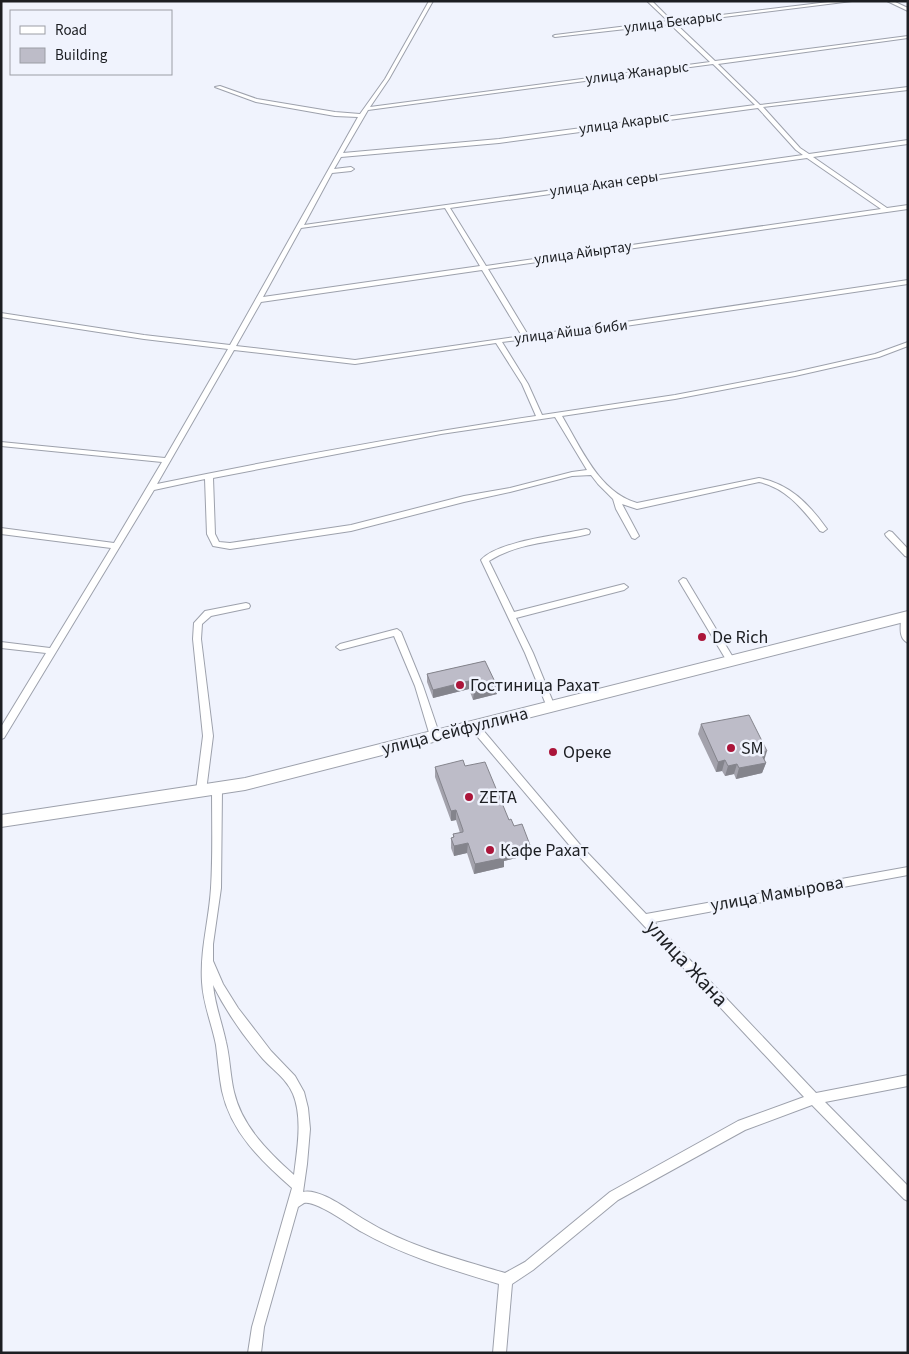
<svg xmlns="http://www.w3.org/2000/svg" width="909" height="1354" viewBox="0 0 909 1354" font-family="'Source Sans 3',sans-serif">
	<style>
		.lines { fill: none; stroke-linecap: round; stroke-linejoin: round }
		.street-casing { stroke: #9da1ac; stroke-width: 2 }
		.primary-casing { stroke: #9da1ac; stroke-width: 2 }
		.street { fill: #fff; fill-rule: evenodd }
		.primary { fill: #fff; fill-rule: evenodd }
		.wall { fill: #a3a2ac }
		.shaded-wall { fill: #84848c }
		.building { fill: #bdbcc8; stroke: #84848c }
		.poi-dot { fill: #ab153a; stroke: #f0f3fd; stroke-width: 2 }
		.labels { text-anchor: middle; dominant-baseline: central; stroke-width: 5; stroke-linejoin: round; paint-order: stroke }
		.far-street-label { font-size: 15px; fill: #1c1e22; stroke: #f0f3fd }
		.poi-label { font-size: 18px; fill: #1c1e22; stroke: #f0f3fd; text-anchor: start }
		.street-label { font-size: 18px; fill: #1c1e22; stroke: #f0f3fd }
		.near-street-label { font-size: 21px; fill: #1c1e22; stroke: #f0f3fd }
	</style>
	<rect width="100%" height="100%" fill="#f0f3fd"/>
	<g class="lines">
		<!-- street casing -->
		<g class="street-casing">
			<g id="street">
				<path d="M429,1H433L389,79L370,107L710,62L670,24L555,37L553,36L555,35L668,21L647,1H652L672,21L837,1H852L675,23L715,61L908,36V38L718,64L760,105L908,87V90L763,107L800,148L809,154L908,140V144L813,157L887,208L908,205V209L488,269L528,335L578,329L908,280V284L578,333L502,342L528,384L542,415L675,395L795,372L875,354L908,342V346L879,357L795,376L675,399L562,416C581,448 599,492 637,503L759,478C790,484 809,504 827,529L823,532L820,531C803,510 787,488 759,482L637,509L622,504L639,536L635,539L632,538L616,509L613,499L598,484L591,475L572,476L510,492L464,502L351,531L230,549L213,546L207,534L205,479L154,490L4,738L1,739V727L46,653L1,648V642L50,648L111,548L1,534V528L114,543L162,462L1,446V442L165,458L228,349L144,339L1,317V313L144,335L230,345L358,117L335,116L256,102L215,87L220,86L257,99L335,112L360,114L385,79ZM713,64L755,105L499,139L343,153L368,110ZM758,108L796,150L803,155L304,225L332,173L351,171L354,169L351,167L334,169L341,157L499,143ZM807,158L881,209L486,266L450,208ZM445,208L480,266L263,297L301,228ZM482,270L522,336L355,360L236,346L261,302ZM496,343L522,384L536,416C409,435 283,458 157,484L234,350L355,364ZM555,417L587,470L572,472L510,488L464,496L351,525L230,543L219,542L215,534L213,478L441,434Z"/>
				<polygon points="887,1 893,1 908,8 908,11"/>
				<path d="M586,529L589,530L590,532L589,534C556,542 518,542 489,561L514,612L624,584L628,587L624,590L516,618L533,653L555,707L554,709H548L547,707L525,653L481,560C498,541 560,535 586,529Z"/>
				<polygon points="889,531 892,532 908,549 908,557 905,556 886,536 885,534"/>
				<polygon points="683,578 686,579 734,659 735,661 734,663 728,663 679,581"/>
				<polygon points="246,603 249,604 250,606 249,608 211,616 202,624 201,639 213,736 206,791 204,794 201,795 198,794 196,791 203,736 193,639 194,623 205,611"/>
				<path d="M905,614L908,615V643C898,638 901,627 901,617Z"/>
				<polygon points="397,629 401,632 423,686 440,736 438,739 432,739 430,736 415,686 394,636 340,650 336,647 340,644"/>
				<path d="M474,722L477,723L582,847L646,914L908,867V875L654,922L816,1093L908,1075V1086L825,1102L908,1186V1201L904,1199L812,1105L745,1130L618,1200L533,1270L512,1284L506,1353H493L499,1284C453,1270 404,1256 362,1232C351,1226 316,1200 304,1203C302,1204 300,1206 298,1207L264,1327L261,1353H248L252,1327L292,1188C261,1161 231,1132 222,1091C219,1076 218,1060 216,1045C212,1024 203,1004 202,982C200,949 209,921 211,888C213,855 212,822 212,789L214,786L217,785L220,786L222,789L221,888L213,944V961L223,984L238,1008L271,1051L295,1076L304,1092L308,1108L310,1129L307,1164L303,1192C321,1188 349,1211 365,1220C407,1246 458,1259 505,1273L525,1262L610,1192L738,1121L804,1097L576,853L471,729L469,726L471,723ZM213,985C226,1011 244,1037 263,1059C273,1070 287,1079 293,1094C303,1118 297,1150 294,1175C268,1152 242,1126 234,1092C230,1075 230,1058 226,1042C222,1023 215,1005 213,985Z"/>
			</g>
		</g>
		<!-- primary casing -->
		<g class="primary-casing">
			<polygon id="primary" points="908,611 908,621 245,790 1,827 1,815 245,778"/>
		</g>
		<!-- street -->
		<use href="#street" class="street"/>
		<!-- primary -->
		<use href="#primary" class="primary"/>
	</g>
	<!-- wall -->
	<g class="wall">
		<polygon points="485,661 497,694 473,700 469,689 433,698 427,682 427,674"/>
		<polygon points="701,724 764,760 766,763 762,773 736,779 734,774 725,776 722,771 716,772 698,734"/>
		<polygon points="465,766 514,826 529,855 504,861 504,867 474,874 467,853 454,856 451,848 451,838 453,838 453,834 460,833 456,820 451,821 435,777 435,767"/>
	</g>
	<!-- shaded-wall -->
	<g class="shaded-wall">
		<polygon points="469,681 469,689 433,698 433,690"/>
		<polygon points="497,686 497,694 473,700 474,692"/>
		<polygon points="767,751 764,761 760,752"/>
		<polygon points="725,760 722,771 716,772 718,762"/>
		<polygon points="766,763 762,773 736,779 739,768"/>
		<polygon points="737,764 734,774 725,776 728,766"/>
		<polygon points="456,810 456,820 451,821 451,811"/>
		<polygon points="468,843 467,853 454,856 454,846"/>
		<polygon points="530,845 529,855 504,861 504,867 474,874 475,864 502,852"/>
	</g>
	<!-- building -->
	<g class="building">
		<polygon points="485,661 497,686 474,692 469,681 433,690 427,674"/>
		<polygon points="749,715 767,751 760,752 766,763 739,768 737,764 728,766 725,760 718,762 701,724"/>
		<polygon points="463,760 465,766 485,762 509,820 511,819 514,826 522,824 530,845 502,852 504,858 475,864 468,843 454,846 451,838 454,837 453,834 463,832 463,830 456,810 451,811 435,767"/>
	</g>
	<!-- markers -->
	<g class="poi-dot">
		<circle cx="702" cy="637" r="5"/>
		<circle cx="460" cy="685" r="5"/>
		<circle cx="731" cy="748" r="5"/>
		<circle cx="553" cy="752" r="5"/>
		<circle cx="469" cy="797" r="5"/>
		<circle cx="490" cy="850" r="5"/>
	</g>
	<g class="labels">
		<!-- far-street labels -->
		<g class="far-street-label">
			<text transform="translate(673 22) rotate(-7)">улица Бекарыс</text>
			<text transform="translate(637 73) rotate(-7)">улица Жанарыс</text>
			<text transform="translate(624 123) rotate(-8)">улица Акарыс</text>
			<text transform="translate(604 184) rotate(-8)">улица Акан серы</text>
			<text transform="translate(583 253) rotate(-8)">улица Айыртау</text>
			<text transform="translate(571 332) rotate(-7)">улица Айша биби</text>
		</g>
		<!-- poi labels -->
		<g class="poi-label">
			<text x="712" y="637">De Rich</text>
			<text x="470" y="685">Гостиница Рахат</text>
			<text x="741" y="748">SM</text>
			<text x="563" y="752">Ореке</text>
			<text x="479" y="797">ZETA</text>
			<text x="500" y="850">Кафе Рахат</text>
		</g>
		<!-- street labels -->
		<g class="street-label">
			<text transform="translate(455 731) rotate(-14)">улица Сейфуллина</text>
			<text transform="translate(777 894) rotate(-10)">улица Мамырова</text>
		</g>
		<!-- near-street labels -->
		<g class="near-street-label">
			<text transform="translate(687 963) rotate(47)">улица Жана</text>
		</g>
	</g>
	<!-- border -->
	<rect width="909" height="1354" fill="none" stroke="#1c1e22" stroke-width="5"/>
	<!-- legend -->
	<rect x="10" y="10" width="162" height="65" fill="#f0f3fd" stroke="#9b9ea5"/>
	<rect x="20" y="26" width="25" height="8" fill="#ffffff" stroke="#9b9ea5"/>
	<text x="55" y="35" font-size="15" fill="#1c1e22">Road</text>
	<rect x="20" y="48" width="25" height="15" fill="#bdbcc8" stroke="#9b9ea5"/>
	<text x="55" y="60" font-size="15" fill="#1c1e22">Building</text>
</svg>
